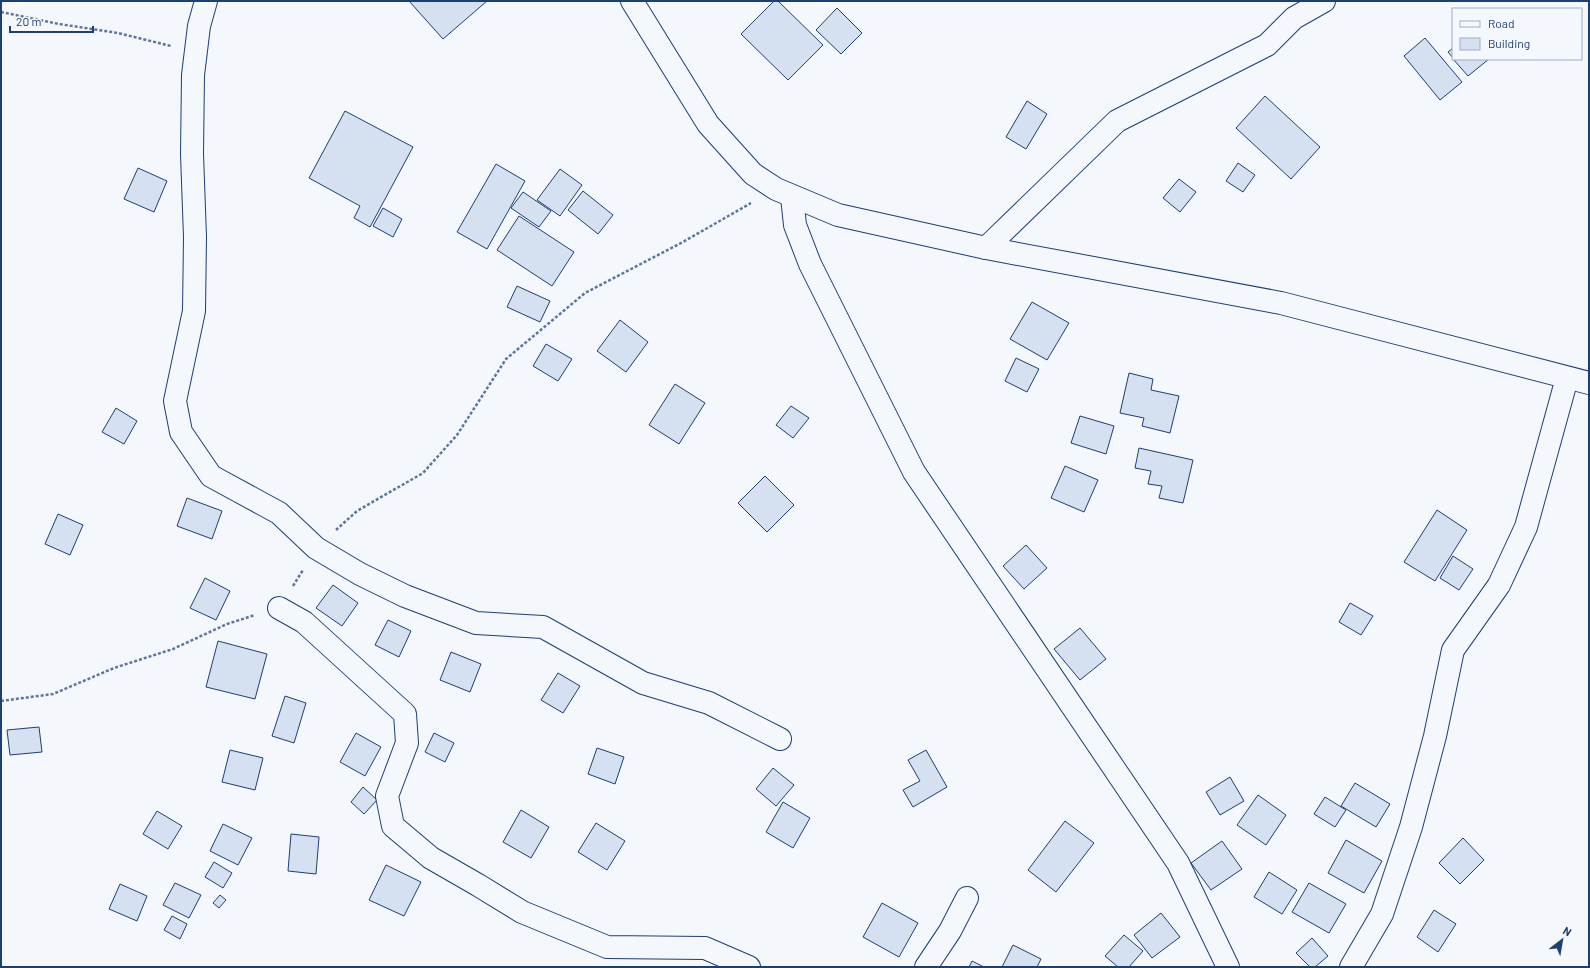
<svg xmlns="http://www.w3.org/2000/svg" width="1590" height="968" viewBox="0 0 1590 968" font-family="Barlow,sans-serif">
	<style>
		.building { fill: #d5e0f0; stroke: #1d3f73 }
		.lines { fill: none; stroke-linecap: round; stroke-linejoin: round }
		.street-casing { stroke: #1d3f73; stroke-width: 24 }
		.secondary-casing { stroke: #1d3f73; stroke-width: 24 }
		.path { stroke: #5e769c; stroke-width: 2.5; stroke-dasharray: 3 2; stroke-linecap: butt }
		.street { stroke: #f4f7fb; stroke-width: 22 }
		.secondary { stroke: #f4f7fb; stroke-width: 22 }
	</style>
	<rect width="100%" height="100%" fill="#f4f7fb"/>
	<!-- building -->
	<g class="building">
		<polygon points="409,1 487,1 443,39"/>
		<polygon points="774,1 778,1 823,45 788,80 741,34"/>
		<polygon points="837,8 862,33 841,54 816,30"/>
		<polygon points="1425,38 1462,82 1440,100 1404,56"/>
		<polygon points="1453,48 1453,58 1448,52"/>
		<polygon points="1453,59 1489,59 1468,76"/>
		<polygon points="1265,96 1320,147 1291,179 1236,128"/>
		<polygon points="1027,101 1047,114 1026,149 1006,137"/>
		<polygon points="345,111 413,147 370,227 354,218 360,206 309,178"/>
		<polygon points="1238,163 1255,175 1243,192 1226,181"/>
		<polygon points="496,164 525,181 487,249 457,232"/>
		<polygon points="138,168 167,181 154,212 124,199"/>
		<polygon points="560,169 582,185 560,216 537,200"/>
		<polygon points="1179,179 1196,192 1180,212 1163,198"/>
		<polygon points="583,191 613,215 598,234 568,210"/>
		<polygon points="523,192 551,211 539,227 511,208"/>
		<polygon points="383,208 402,219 393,237 373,226"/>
		<polygon points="519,216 574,252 552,286 497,250"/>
		<polygon points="517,286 550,301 540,322 507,307"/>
		<polygon points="1032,302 1069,323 1047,360 1010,339"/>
		<polygon points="620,320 648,342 626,372 597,351"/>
		<polygon points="546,344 572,359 558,381 533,366"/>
		<polygon points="1016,358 1039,369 1027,392 1005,381"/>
		<polygon points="1129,373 1153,379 1151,390 1179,396 1170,433 1142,426 1144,418 1120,413"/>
		<polygon points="675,384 705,403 679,444 649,425"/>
		<polygon points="791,406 809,418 793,438 776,425"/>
		<polygon points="116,408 137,421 124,444 102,432"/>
		<polygon points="1080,416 1114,426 1106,454 1071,443"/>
		<polygon points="1139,448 1193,460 1183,503 1159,498 1162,486 1148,484 1151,471 1135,468"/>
		<polygon points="1065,466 1098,480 1084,512 1051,498"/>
		<polygon points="765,476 794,505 767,532 738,503"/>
		<polygon points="187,498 222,511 212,539 177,526"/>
		<polygon points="1437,510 1467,530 1435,581 1404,562"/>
		<polygon points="58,514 83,525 70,555 45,544"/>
		<polygon points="1026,545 1047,568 1024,589 1003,566"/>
		<polygon points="1453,556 1473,569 1459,590 1440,578"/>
		<polygon points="205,578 230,591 216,620 190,608"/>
		<polygon points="333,585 358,603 342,626 316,608"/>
		<polygon points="1350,603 1373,616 1361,635 1339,622"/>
		<polygon points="388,620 411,631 399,657 375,645"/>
		<polygon points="1080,628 1106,659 1080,680 1054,649"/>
		<polygon points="218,641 267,654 255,699 206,687"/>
		<polygon points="451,652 481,664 470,692 440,680"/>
		<polygon points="558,673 580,686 563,713 541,700"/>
		<polygon points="285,696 306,703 294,743 272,736"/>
		<polygon points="39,727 42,752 10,755 7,730"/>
		<polygon points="356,733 381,747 365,776 340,762"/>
		<polygon points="434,733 454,743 445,762 425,752"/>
		<polygon points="597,748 624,757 615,784 588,774"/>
		<polygon points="230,750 263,758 255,790 222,782"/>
		<polygon points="926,750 947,787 913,807 903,790 920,781 908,760"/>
		<polygon points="773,768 794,785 776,806 756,789"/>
		<polygon points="1230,777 1244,801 1220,815 1206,792"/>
		<polygon points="1355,783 1390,804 1376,827 1341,806"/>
		<polygon points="363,787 377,800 364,814 351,802"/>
		<polygon points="1258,795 1286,815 1266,845 1237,825"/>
		<polygon points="1325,797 1346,810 1335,827 1314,814"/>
		<polygon points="783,802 810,818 793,848 766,832"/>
		<polygon points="521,810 549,827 531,858 503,842"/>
		<polygon points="157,811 182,826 168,849 143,834"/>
		<polygon points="1065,821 1094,843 1056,892 1028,870"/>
		<polygon points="596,823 625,841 607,870 578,852"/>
		<polygon points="223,824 252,838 238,865 210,851"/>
		<polygon points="291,834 319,837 316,874 288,871"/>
		<polygon points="1463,838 1484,860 1460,884 1439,863"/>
		<polygon points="1346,840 1382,861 1364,893 1328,873"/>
		<polygon points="1222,841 1242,869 1211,890 1191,863"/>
		<polygon points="214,862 232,873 223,888 205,877"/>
		<polygon points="386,865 421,882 404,916 369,900"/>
		<polygon points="1269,872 1297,890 1282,914 1254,897"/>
		<polygon points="175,883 201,895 189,918 163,905"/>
		<polygon points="1309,883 1346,904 1329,933 1292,912"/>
		<polygon points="120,884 147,896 137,921 109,909"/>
		<polygon points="220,895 226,900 219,908 213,903"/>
		<polygon points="882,903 918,923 899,957 863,937"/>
		<polygon points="1434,910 1456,924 1438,952 1417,937"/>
		<polygon points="1161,913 1180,937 1152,958 1134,935"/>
		<polygon points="172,916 187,924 180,939 164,930"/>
		<polygon points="1124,935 1143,951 1129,967 1118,967 1105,956"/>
		<polygon points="1312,938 1328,956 1315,967 1310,967 1296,953"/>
		<polygon points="1013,945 1041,959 1037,967 1002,967"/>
		<polygon points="972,961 984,967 969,967"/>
	</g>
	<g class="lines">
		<!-- street casing -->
		<g class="street-casing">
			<g id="street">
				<polyline points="206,1 199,26 193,75 192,154 195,237 194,311 175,401 181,432 211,476 279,513 316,548 360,574 405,596 476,623 543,627 643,683 709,703 780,739"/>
				<polyline points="792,197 795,225 810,264 914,472 1178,863 1228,967"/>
				<polyline points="986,248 1117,121 1267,45 1294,18 1324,1"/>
				<polyline points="279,608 304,622 405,714 407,743 387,796 393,826 431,858 478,885 522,912 607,947 705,948 749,967"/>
				<polyline points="926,967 950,931 967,898"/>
				<polyline points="1351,967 1382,914 1411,827 1435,736 1453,650 1499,585 1526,527 1567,378"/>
			</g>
		</g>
		<!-- secondary casing -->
		<g class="secondary-casing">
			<polyline id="secondary" points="632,1 708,124 753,174 776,189 838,215 986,248 1281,303 1589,383"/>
		</g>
		<!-- path -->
		<g class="path">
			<polyline points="1,12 59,24 118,33 171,46"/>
			<polyline points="336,530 357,511 423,473 457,435 506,359 585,293 683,242 751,203"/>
			<polyline points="293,586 303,570"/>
			<polyline points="1,701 53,694 114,668 173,649 227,624 255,615"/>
		</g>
		<!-- street -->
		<use href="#street" class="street"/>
		<!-- secondary -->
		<use href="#secondary" class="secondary"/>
	</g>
	<!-- border -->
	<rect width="1590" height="968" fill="none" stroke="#1d3f73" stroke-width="4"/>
	<!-- legend -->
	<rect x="1452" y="8" width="130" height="52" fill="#f4f7fb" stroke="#9eadc5"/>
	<rect x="1460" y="21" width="20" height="6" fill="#f4f7fb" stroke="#9eadc5"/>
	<text x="1488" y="28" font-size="12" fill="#1d3f73">Road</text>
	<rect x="1460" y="38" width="20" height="12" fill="#d5e0f0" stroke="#9eadc5"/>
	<text x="1488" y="48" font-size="12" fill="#1d3f73">Building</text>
	<!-- north arrow -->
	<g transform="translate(1562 940) rotate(31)" stroke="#f4f7fb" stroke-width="3" paint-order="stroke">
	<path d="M0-3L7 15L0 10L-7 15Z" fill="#1d3f73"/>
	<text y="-6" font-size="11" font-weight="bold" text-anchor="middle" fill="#1d3f73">N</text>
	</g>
	<!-- scale -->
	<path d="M10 26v6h83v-6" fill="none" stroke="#1d3f73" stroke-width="2"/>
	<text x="16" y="26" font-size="12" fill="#1d3f73" stroke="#f4f7fb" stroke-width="3" paint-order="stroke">20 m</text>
</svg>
